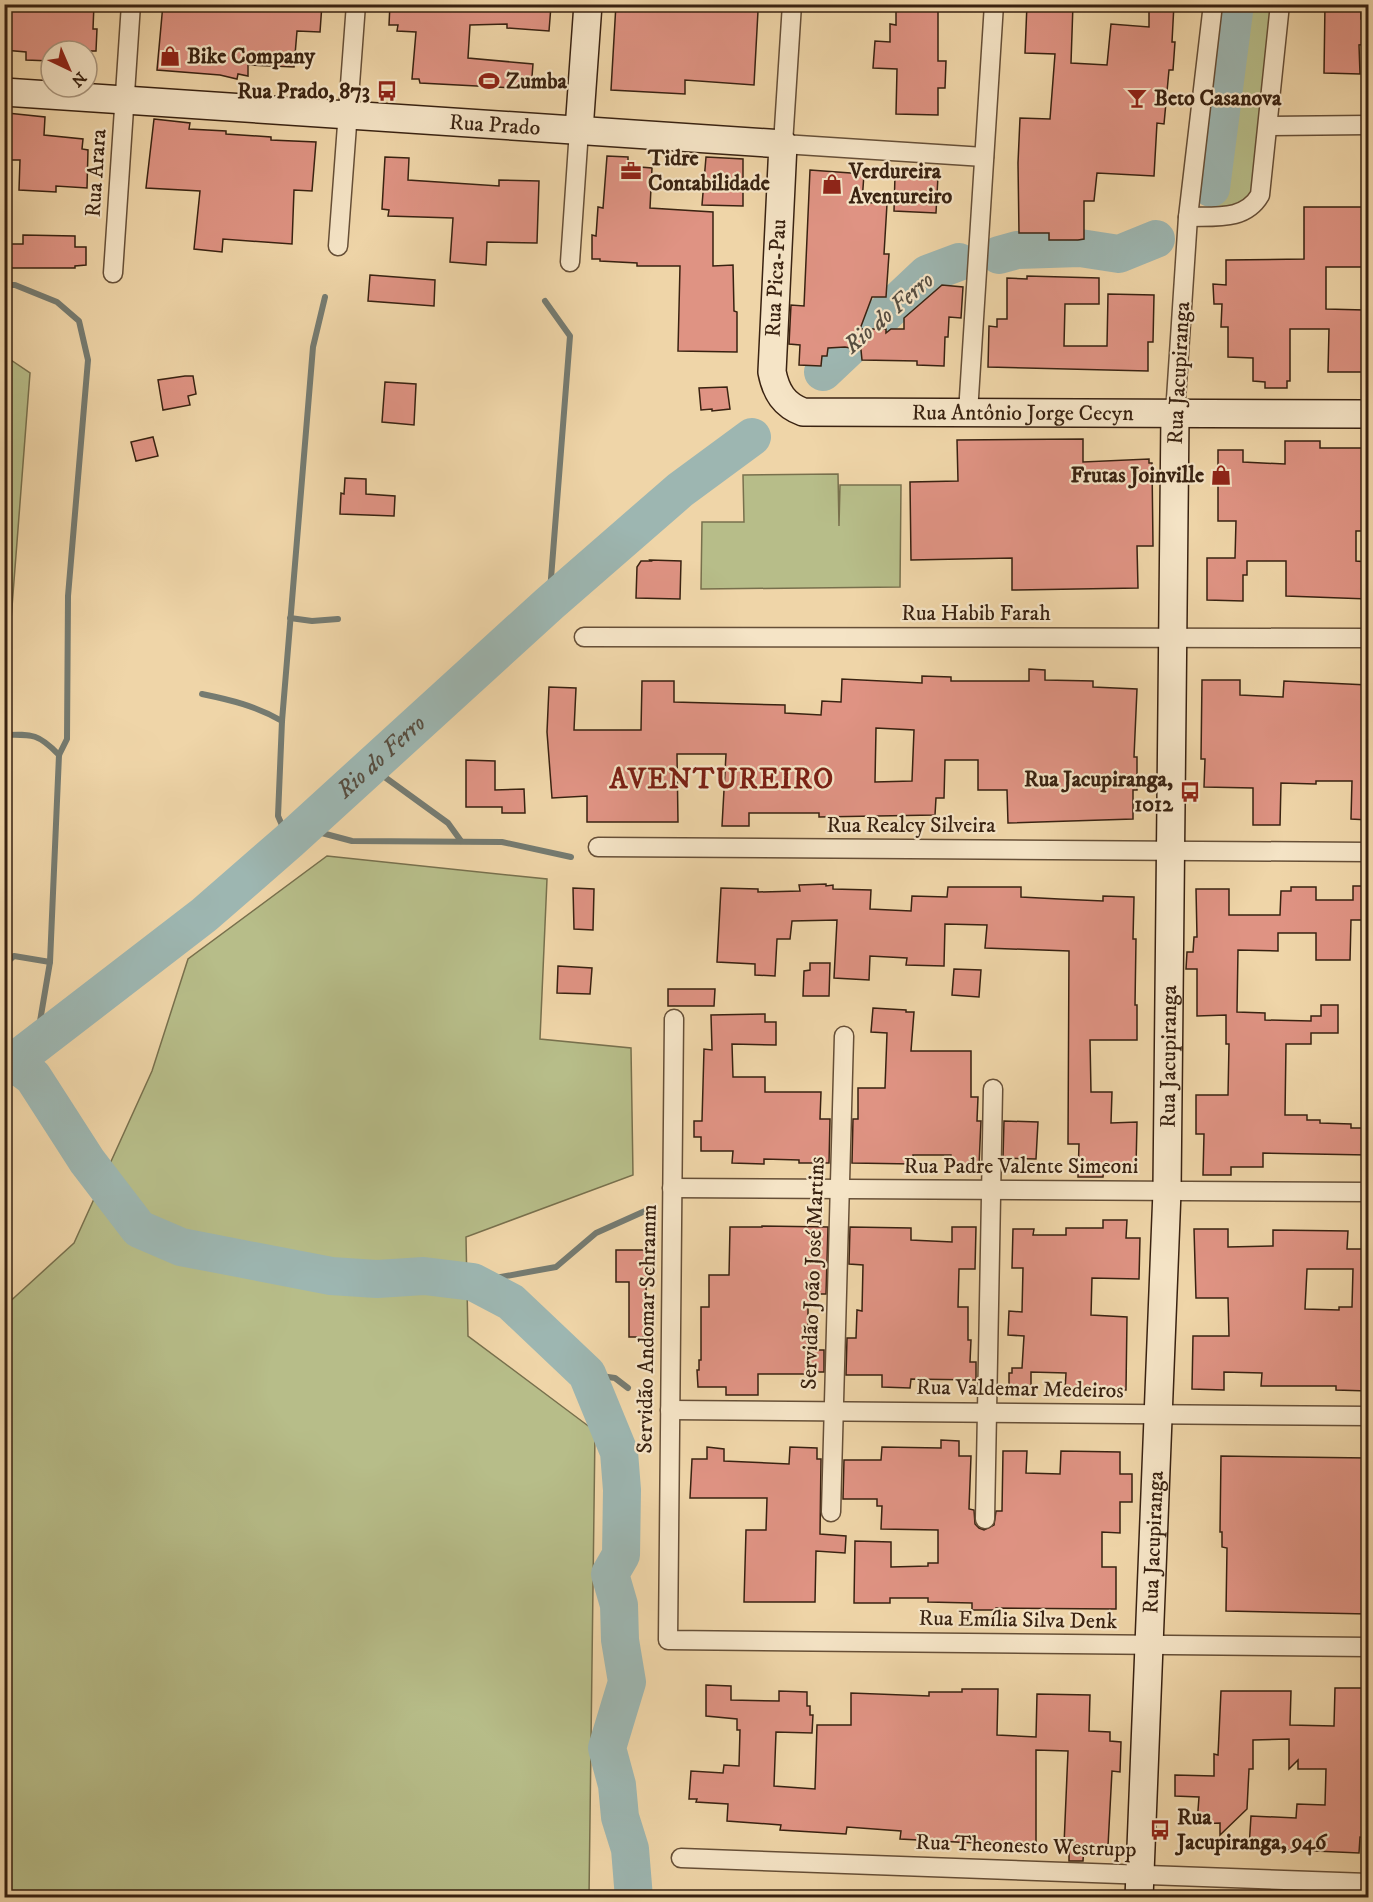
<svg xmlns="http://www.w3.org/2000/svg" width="1373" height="1902" viewBox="0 0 1373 1902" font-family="'IM FELL DW Pica',serif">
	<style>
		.green { fill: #b7bd89; stroke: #78704d; stroke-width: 1.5 }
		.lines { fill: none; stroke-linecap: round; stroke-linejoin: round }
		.stream { stroke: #757b71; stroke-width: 6 }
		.river { stroke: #9db6b1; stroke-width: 38 }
		.building { fill: #df9383; stroke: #392211; stroke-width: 1.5; fill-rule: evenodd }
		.street-casing { stroke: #664f37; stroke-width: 21 }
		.secondary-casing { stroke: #392211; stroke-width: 30 }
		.street { stroke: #f5e4c6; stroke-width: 18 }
		.secondary { stroke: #f5e4c6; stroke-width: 27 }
		.labels { text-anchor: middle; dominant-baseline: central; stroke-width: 4.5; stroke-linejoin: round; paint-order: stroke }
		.poi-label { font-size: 22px; font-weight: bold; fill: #392211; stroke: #f5e4c6; text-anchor: start }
		.street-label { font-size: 22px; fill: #392211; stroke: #f5e4c6 }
		.water-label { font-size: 24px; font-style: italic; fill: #574e41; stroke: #f5e4c6 }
		.district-label { font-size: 28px; font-weight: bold; letter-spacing: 1.5px; fill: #7a1f14; stroke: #f5e4c6 }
	</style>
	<rect width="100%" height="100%" fill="#efd5a8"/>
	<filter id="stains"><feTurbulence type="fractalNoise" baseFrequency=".00333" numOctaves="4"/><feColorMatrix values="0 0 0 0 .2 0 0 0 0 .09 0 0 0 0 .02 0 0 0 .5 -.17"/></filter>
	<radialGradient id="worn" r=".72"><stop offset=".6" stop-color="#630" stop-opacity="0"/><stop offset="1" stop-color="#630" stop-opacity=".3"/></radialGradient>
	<!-- green -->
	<g class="green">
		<polygon points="1227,5 1272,5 1252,193 1239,206 1212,207 1206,199"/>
		<polygon points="5,356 30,373 5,698"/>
		<polygon points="838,474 839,526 840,485 901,485 900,587 701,589 702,522 744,522 743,475"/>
		<polygon points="327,856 547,879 540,1039 631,1048 633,1175 466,1237 468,1336 595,1431 589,1897 5,1897 5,1306 74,1243 152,1071 188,959"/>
	</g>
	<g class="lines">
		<!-- stream -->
		<g class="stream">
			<polyline points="4,285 15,285 57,302 79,321 88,360 68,596 67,739 59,755 50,962 36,1045"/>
			<polyline points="545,301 570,336 549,604"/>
			<polyline points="290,618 312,621 338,619"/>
			<path d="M202,694C231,700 256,706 282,721"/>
			<path d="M4,735C33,734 39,734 59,755"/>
			<polyline points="373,765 386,778 448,823 461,841"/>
			<polyline points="303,828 352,841 502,842 571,857"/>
			<polyline points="289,841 278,816 282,721 313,347 325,297"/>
			<polyline points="5,964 14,956 50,962"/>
			<polyline points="473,1282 556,1267 596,1233 645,1211"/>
			<polyline points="587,1374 615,1378 628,1388"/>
		</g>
		<!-- river -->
		<g class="river">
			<polyline points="1211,188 1235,4"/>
			<polyline points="999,255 1017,250 1080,248 1119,254 1156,239"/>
			<polyline points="823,372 927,274 959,262"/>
			<polyline points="13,1062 33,1077 87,1161 139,1229 181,1247 331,1276 377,1279 424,1276 473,1282 511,1302 587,1374 619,1452 622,1490 621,1555 610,1574 619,1605 620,1640 627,1682 607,1748 617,1785 620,1817 630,1849 634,1898"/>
			<path id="s1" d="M4,1069L204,915L289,841L549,604L680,490L752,437"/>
		</g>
	</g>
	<!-- building -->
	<g class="building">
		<polygon points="4,4 94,4 93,29 97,29 96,51 51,51 51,61 26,60 26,52 4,50"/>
		<polygon points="163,4 322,4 320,32 297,31 294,67 248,65 248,76 238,74 237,79 220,75 157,70"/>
		<polygon points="390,4 529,4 551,6 549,31 507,28 507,24 470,25 468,58 533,64 531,89 420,83 419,79 412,79 416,32 397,31 398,25 389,25"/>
		<polygon points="616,4 744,4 746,10 758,11 754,85 685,80 685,94 611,90"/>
		<polygon points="1027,4 1073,4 1071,63 1107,65 1111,24 1149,27 1149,4 1174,4 1172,42 1175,42 1173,70 1169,70 1164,124 1157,123 1154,176 1097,173 1094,201 1084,201 1084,239 1078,240 1049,240 1049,233 1019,233 1018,163 1020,118 1050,119 1055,54 1025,53"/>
		<polygon points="1325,4 1361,4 1361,19 1368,19 1368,44 1359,45 1360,74 1324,73"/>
		<polygon points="896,6 938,6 938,61 946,61 945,88 938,88 938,115 896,114 897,69 873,68 875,41 890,42 890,24 896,25"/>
		<polygon points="7,113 45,117 44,135 83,139 82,149 88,150 87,188 56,186 56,192 19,190 20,160 9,160 10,138 5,137"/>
		<polygon points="154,119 190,123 189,129 226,131 226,134 271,137 271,140 316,142 312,191 294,190 292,244 223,239 222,252 194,249 200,191 146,188"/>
		<polygon points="607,156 628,157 628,166 652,168 650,208 713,212 713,266 733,265 734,311 737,312 737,352 678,351 680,266 637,266 637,263 600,261 600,259 592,259 592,235 596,236 598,207 603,208"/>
		<polygon points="385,157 409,158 408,180 499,186 499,180 539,181 537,243 487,242 486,265 450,262 453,218 388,216 389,210 382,209"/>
		<polygon points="706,157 743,159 743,206 702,205"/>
		<polygon points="810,170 864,174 862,202 887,204 884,254 889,254 886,297 872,297 860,329 886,329 886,333 891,329 904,329 904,318 942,285 963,287 961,318 949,317 948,337 945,337 944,366 917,365 917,361 862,360 861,350 845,347 828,348 827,356 822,356 821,366 799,365 800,345 789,344 791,305 804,306"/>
		<polygon points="895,175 938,176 936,213 894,211"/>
		<polygon points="1304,207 1368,207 1368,255 1367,255 1366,267 1326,267 1326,309 1364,310 1364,372 1328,372 1329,329 1290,329 1290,381 1287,381 1287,388 1265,388 1265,382 1253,381 1253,358 1228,357 1228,327 1221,327 1222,304 1214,304 1213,284 1226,285 1226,260 1304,259"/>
		<polygon points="23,235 75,236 75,247 86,247 86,265 75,266 75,268 4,268 4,244 23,244"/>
		<polygon points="370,275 435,280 434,306 368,301"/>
		<polygon points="1027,276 1099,278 1099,304 1065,304 1064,346 1107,346 1108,294 1154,295 1153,342 1148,342 1148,371 988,367 989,326 997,327 997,319 1007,319 1007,278 1027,279"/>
		<polygon points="185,376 193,376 196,394 188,396 190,405 163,410 158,380"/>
		<polygon points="385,382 416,384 414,425 382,422"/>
		<polygon points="727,387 730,409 712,411 712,409 701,410 699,388"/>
		<polygon points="153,437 158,456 136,461 131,442"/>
		<polygon points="1083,439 1083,462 1149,459 1149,463 1152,463 1153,546 1137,546 1138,588 1012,590 1012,558 911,560 910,482 958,481 957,440"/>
		<polygon points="1285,441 1320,441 1320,448 1368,448 1368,521 1365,521 1364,531 1356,531 1356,561 1368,562 1368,599 1286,596 1286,561 1247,561 1247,575 1243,575 1243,601 1207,600 1207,558 1235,558 1236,521 1218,521 1218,450 1243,450 1243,462 1285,464"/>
		<polygon points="345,478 366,479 366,494 395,496 394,516 340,514 341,493 344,494"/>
		<polygon points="650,560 681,561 680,599 636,598 637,567 641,561 651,561"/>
		<path d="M1029,669L1045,670V680L1093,681V687L1137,689L1134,757H1137V790H1133V819L1008,823L1007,790H978V760H945L944,798H936L935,815L819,817V813H749V826H722L726,754H677L678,822H587V796L552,798L547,732L549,687L576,688L574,730H641L642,681H674V702L785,705V713L821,715L822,701L841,702L842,679L922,683V676L951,677V681H1029ZM876,728L914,730L912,781L875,782Z"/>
		<polygon points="1202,680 1240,680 1240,695 1283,697 1284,681 1368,685 1368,820 1351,819 1352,781 1316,781 1316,784 1281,783 1280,825 1253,825 1253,788 1204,787 1205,759 1201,759"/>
		<polygon points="466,760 495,761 495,790 524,789 525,813 502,813 502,807 466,807"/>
		<polygon points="826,884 826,886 833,885 833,889 871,890 870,909 911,911 912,896 947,897 948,887 1021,887 1021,897 1059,899 1103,901 1103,896 1134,897 1133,939 1136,939 1135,1005 1137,1005 1137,1040 1090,1040 1091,1092 1112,1092 1111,1123 1137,1122 1136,1167 1104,1166 1103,1177 1078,1177 1079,1144 1068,1144 1069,951 985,948 987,925 945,924 944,966 906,965 907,958 870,956 869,980 834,978 837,920 792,921 790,939 777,939 775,976 755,975 755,964 717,962 721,888 758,889 758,892 800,891 799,885"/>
		<polygon points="1353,886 1368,886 1368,920 1351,920 1350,960 1316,960 1316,933 1278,933 1278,951 1238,950 1237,1012 1265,1013 1265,1020 1311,1021 1311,1016 1321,1016 1321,1005 1338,1005 1338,1033 1311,1033 1311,1044 1286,1044 1285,1115 1307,1115 1307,1120 1320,1120 1320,1123 1351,1124 1351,1128 1368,1128 1368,1155 1263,1153 1263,1167 1231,1167 1231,1175 1203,1175 1204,1134 1196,1134 1196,1095 1228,1095 1229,1044 1226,1044 1226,1015 1197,1016 1197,969 1186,969 1187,952 1193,952 1194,937 1197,937 1196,889 1229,889 1229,915 1280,915 1281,891 1291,891 1291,887 1316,887 1316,900 1353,900"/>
		<polygon points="573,888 594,889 593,930 574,929"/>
		<polygon points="810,963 830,963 829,996 803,996 804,971 810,970"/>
		<polygon points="558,966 592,968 590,994 557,993"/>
		<polygon points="954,969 981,970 979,997 952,995"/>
		<polygon points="668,989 715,989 714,1006 668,1006"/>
		<polygon points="873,1008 906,1010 906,1012 914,1012 911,1051 971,1051 971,1097 978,1097 977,1121 981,1121 979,1165 951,1164 951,1155 913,1155 913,1164 852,1163 853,1119 858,1119 858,1088 885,1088 887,1033 871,1032"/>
		<polygon points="765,1014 765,1022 776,1022 776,1045 732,1044 733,1077 765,1077 765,1092 821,1092 820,1119 830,1119 829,1163 799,1163 799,1160 764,1159 764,1164 732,1163 733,1151 701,1151 701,1137 694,1137 694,1121 702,1121 704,1049 712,1050 711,1015"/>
		<polygon points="1004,1121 1038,1122 1036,1159 1003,1158"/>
		<polygon points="1103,1220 1127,1220 1126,1238 1140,1238 1139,1279 1092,1278 1091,1315 1127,1317 1126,1390 1095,1389 1095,1392 1065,1391 1066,1373 1031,1372 1031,1389 1009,1389 1009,1373 1012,1373 1012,1368 1022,1368 1024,1336 1008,1335 1009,1311 1022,1312 1023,1268 1012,1268 1013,1229 1034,1229 1033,1235 1066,1235 1066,1228 1103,1228"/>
		<polygon points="762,1226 828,1227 826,1294 815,1294 816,1303 808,1303 808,1338 813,1339 813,1350 824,1350 824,1372 808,1372 808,1374 758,1374 758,1395 726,1395 726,1387 698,1387 697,1370 699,1370 699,1360 701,1360 701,1307 709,1307 709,1275 729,1275 730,1227 762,1227"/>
		<polygon points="850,1227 911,1228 911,1240 952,1242 952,1227 976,1227 975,1269 959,1269 958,1307 968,1307 968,1340 971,1340 970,1362 976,1362 976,1380 911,1379 910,1388 882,1387 882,1375 846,1375 847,1338 856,1338 857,1310 862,1311 863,1265 849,1264"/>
		<path d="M1194,1229H1228V1247L1273,1246V1230L1348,1231L1347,1249H1368V1391L1336,1390V1386H1261L1262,1373L1224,1372V1390L1192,1389L1193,1336H1229L1228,1298H1196ZM1307,1269H1353L1352,1307H1339V1310L1305,1309Z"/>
		<polygon points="616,1250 650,1250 650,1281 646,1281 647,1337 629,1337 629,1282 616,1282"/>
		<polygon points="941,1440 959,1441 959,1456 971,1456 969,1509 974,1510 975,1524 979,1528 984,1530 994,1525 996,1511 1002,1511 1003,1451 1027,1451 1026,1473 1060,1474 1061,1451 1120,1452 1120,1474 1132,1474 1132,1502 1120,1502 1120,1533 1102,1532 1102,1567 1116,1567 1116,1609 996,1608 996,1610 972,1610 972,1603 928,1602 928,1598 890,1598 890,1603 854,1603 855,1541 891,1542 891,1567 928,1566 928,1563 938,1563 938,1530 881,1529 882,1506 877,1506 877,1499 843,1499 844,1460 881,1460 882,1447 941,1448"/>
		<polygon points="707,1447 724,1449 724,1461 789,1464 790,1447 817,1448 817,1459 821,1459 820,1534 846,1536 845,1553 816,1551 815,1602 744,1602 746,1530 766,1530 767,1498 690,1498 692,1459 707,1459"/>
		<polygon points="1221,1456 1368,1458 1368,1614 1226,1611 1227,1548 1222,1547 1222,1532 1220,1532"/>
		<polygon points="706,1685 731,1686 731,1700 779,1701 779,1691 807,1692 807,1706 810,1706 810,1715 813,1715 812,1733 776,1732 774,1786 815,1789 817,1725 851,1725 851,1693 929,1696 929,1692 962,1692 962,1689 998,1689 997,1735 1036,1737 1037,1694 1090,1695 1089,1731 1110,1732 1110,1741 1121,1742 1120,1772 1112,1771 1108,1846 1084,1845 1083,1861 1069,1861 1069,1845 1064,1845 1068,1751 1036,1750 1036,1844 975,1843 900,1839 901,1831 847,1827 846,1834 780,1830 781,1825 727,1821 728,1804 696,1802 697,1799 689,1799 691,1771 723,1773 724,1765 739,1766 740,1730 737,1730 737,1719 706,1716"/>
		<polygon points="1335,1688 1364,1688 1364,1690 1368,1690 1368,1838 1360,1837 1359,1853 1249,1848 1251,1816 1296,1818 1297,1804 1325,1805 1326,1769 1298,1769 1298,1760 1289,1769 1289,1739 1253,1740 1253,1769 1249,1769 1247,1809 1220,1835 1220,1823 1197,1824 1199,1797 1175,1796 1175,1775 1214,1776 1214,1754 1218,1755 1221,1691 1291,1691 1290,1725 1334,1726"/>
	</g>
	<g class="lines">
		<!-- street casing -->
		<g class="street-casing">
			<g id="street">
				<polyline points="792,4 783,144 984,157"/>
				<polyline points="1268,126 1368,125"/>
				<path d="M1188,217C1215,216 1245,221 1260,195L1280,4"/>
				<polyline points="338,246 356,4"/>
				<polyline points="570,262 579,130"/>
				<polyline points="113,273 131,4"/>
				<polyline points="968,413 994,4"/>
				<polyline points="1175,414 1188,217 1213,4"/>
				<polyline points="584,637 1368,638"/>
				<polyline points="598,847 1368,852"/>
				<polyline points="674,1019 668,1640 1368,1647"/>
				<polyline points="672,1188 1368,1192"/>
				<polyline points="670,1410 1368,1416"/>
				<polyline points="831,1512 844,1036"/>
				<polyline points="985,1519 993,1089"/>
				<polyline points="681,1858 1368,1883"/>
			</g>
		</g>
		<!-- secondary casing -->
		<g class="secondary-casing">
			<g id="secondary">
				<path id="s2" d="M4,92L783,144L772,372C776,392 784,405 803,412L1368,414"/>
				<polyline points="579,130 588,4"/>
				<path id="s3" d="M1139,1898L1167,1191L1175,414"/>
			</g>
		</g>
		<!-- street -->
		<use href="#street" class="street"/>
		<!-- secondary -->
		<use href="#secondary" class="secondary"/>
	</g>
	<!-- icons -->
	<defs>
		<g id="shop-bare" transform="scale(1.62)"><path d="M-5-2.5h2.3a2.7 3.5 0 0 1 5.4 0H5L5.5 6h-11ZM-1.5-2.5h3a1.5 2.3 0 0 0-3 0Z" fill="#8f2418" stroke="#f5e4c6" stroke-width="2.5" paint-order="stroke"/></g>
		<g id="stadium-bare" transform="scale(1.62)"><path d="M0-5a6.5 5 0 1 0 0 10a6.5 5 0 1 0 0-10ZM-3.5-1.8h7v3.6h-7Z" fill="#8f2418" stroke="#f5e4c6" stroke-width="2.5" paint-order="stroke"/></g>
		<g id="bus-bare" transform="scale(1.62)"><path d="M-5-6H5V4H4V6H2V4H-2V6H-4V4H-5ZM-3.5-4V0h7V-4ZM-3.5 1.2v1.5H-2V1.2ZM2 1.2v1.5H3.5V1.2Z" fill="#8f2418" stroke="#f5e4c6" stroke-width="2.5" paint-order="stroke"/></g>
		<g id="bar-bare" transform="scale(1.62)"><path d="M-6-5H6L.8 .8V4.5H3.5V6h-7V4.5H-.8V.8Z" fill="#8f2418" stroke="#f5e4c6" stroke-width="2.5" paint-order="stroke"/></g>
		<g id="office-bare" transform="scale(1.62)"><path d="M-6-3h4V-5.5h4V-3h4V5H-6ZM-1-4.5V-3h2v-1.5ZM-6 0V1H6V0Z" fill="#8f2418" stroke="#f5e4c6" stroke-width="2.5" paint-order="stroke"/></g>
	</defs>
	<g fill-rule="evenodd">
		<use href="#shop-bare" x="170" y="56"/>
		<use href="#stadium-bare" x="489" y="81"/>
		<use href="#bus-bare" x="387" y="91"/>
		<use href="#bar-bare" x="1137" y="98"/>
		<use href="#office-bare" x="631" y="171"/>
		<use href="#shop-bare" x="832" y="184"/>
		<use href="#shop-bare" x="1221" y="475"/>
		<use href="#bus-bare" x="1190" y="792"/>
		<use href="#bus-bare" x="1160" y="1830"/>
	</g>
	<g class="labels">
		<!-- poi labels -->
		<g class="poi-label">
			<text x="187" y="56">Bike Company</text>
			<text x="506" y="81">Zumba</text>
			<text x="370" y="91" text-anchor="end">Rua Prado, 873</text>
			<text x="1154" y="98">Beto Casanova</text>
			<text x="648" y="158">Tidre<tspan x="648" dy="25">Contabilidade</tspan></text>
			<text x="849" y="171">Verdureira<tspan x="849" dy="25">Aventureiro</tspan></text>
			<text x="1204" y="475" text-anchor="end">Frutas Joinville</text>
			<text x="1173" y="779" text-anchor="end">Rua Jacupiranga,<tspan x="1173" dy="25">1012</tspan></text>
			<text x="1177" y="1817">Rua<tspan x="1177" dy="25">Jacupiranga, 946</tspan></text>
		</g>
		<!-- street labels -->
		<g class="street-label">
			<text stroke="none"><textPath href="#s2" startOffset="492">Rua Prado</textPath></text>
			<text transform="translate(96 173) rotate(-86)">Rua Arara</text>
			<text transform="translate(776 278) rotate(-87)">Rua Pica-Pau</text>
			<text transform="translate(1179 373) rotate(-87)">Rua Jacupiranga</text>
			<text stroke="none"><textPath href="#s2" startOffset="1282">Rua Antônio Jorge Cecyn</textPath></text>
			<text x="976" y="613">Rua Habib Farah</text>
			<text x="911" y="825">Rua Realcy Silveira</text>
			<text stroke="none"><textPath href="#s3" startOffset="842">Rua Jacupiranga</textPath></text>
			<text x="1021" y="1166">Rua Padre Valente Simeoni</text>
			<text transform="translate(813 1273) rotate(-88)">Servidão João José Martins</text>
			<text transform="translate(647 1329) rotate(-89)">Servidão Andomar Schramm</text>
			<text transform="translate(1020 1389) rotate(1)">Rua Valdemar Medeiros</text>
			<text stroke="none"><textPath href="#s3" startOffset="356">Rua Jacupiranga</textPath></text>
			<text transform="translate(1018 1620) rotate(1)">Rua Emília Silva Denk</text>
			<text transform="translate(1026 1846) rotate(2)">Rua Theonesto Westrupp</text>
		</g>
		<!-- water labels -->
		<g class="water-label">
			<text transform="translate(889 313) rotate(-41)">Rio do Ferro</text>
			<text stroke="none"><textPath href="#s1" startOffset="490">Rio do Ferro</textPath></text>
		</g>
		<!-- district labels -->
		<g class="district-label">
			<text x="722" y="779">AVENTUREIRO</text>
		</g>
	</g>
	<!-- margin -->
	<rect width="1373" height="1902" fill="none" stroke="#efd5a8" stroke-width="24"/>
	<rect x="6" y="6" width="1361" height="1890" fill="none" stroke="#392211" stroke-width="3"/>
	<rect x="12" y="12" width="1349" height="1878" fill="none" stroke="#392211" stroke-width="1.5"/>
	<!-- north arrow -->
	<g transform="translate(69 69) rotate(136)"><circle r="28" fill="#f5e4c6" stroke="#aa967e" stroke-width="1.5"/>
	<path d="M0-4.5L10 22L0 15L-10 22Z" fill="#8f2418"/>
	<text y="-9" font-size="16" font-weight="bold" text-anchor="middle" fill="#392211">N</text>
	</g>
	<rect width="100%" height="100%" filter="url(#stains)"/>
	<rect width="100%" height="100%" fill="url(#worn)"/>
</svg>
